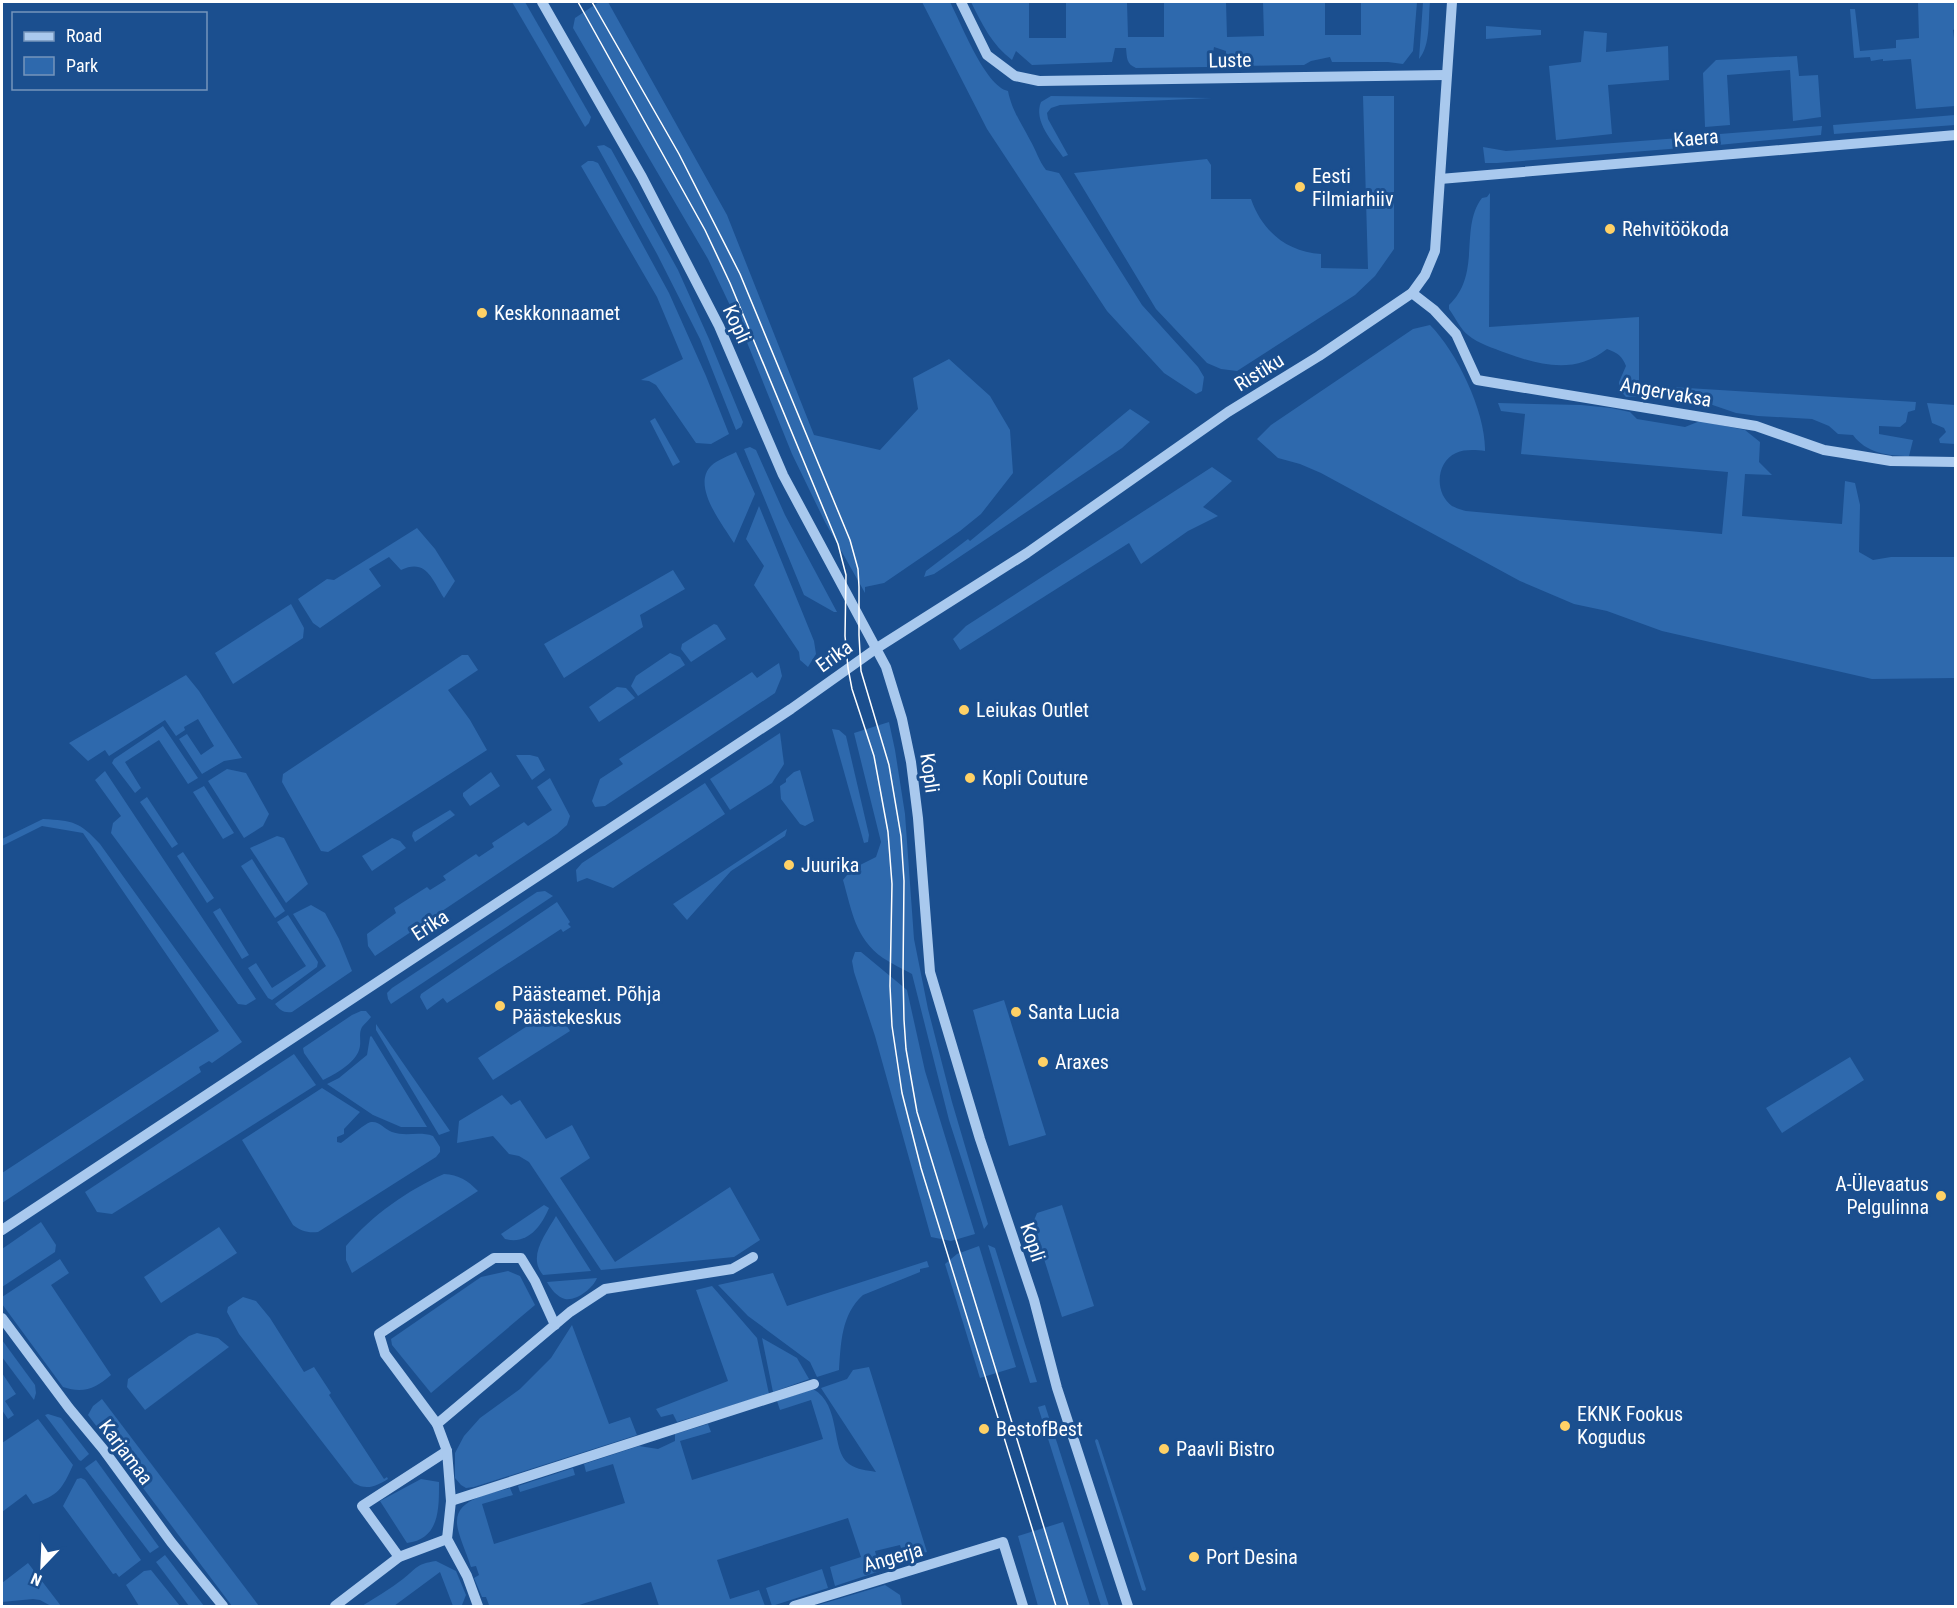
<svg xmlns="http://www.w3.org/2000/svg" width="1957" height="1608" viewBox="0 0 1957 1608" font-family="'Roboto Condensed',sans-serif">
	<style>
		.green { fill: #2e69ad }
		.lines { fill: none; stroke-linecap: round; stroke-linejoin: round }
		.minor { stroke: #a9c9ee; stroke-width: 10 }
		.tram { stroke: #fff; stroke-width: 1.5 }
		.poi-dot { fill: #ffd166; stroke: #1b4f8f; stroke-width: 2 }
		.labels { text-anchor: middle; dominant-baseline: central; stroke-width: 6; stroke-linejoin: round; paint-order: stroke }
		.street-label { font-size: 20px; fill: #fff; stroke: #1b4f8f }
		.poi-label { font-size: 20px; fill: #fff; stroke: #1b4f8f; text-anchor: start }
	</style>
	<rect width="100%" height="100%" fill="#1b4f8f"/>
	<!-- green -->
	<g class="green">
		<polygon points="512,2 525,2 591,117 589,123 585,127"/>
		<polygon points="599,2 608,2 727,215 814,435 880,450 918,409 913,378 949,359 990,396 1010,430 1013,473 981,514 960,531 884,583 865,587 865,593 825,522 792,454 744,335 708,259 573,28 575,18"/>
		<path d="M922,2H950C961,23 985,86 1008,91C1012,111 1021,122 1030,140C1036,150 1039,161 1046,170L1059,173L1142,305L1198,367L1204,377L1202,391L1196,394L1164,373L1107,311L987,129Z"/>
		<path d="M971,2H1029V38H1066V2H1127L1128,37H1164V2H1226L1227,37L1264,36L1263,2H1325V35H1361V2H1417L1413,51L1403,64L1388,62H1332L1330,57L1311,61L1304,65L1238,66L1228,64L1226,60V51L1214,47L1212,59L1207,67L1136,68C1126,64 1127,57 1126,48H1115L1112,62L1032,65L1016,51L1012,60C992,45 982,24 971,2Z"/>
		<path d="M1423,2H1430C1428,19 1431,45 1419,59Z"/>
		<polygon points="1918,2 1955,2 1955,29 1953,30 1954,38 1956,38 1955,106 1916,109 1911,59 1883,61 1883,59 1871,61 1870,57 1854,58 1850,9 1855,9 1860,51 1896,48 1896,40 1919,38"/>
		<polygon points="1486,26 1541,30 1541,35 1486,39"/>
		<polygon points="1584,31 1607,33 1606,52 1668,46 1669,80 1608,85 1612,134 1556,140 1549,66 1581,62"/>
		<polygon points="1797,56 1799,76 1818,75 1821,117 1793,121 1790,70 1727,75 1730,125 1705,127 1703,73 1716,60"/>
		<path d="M1051,96L1212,98L1060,105L1051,108L1047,113L1048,119L1068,155L1063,157C1053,142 1033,121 1041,102Z"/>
		<path d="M1363,96H1394V249L1375,276L1355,295L1237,371L1221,369L1207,363L1156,309L1074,173L1207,159L1211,165V199H1251C1262,231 1287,252 1321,254V268L1368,269Z"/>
		<polygon points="1955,115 1955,125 1834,134 1833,125"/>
		<polygon points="1822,126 1821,135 1708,146 1707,135"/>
		<polygon points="1693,137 1694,147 1497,163 1485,163 1483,147 1506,151"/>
		<polygon points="604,145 611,149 678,270 709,339 743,422 741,427 736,430 700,339 657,254 597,146"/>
		<polygon points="588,161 593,161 598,163 669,293 706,376 729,434 711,444 696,443 656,385 649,381 641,380 683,359 657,297 581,166"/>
		<path d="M1490,193L1489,327L1639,317V385L1916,402L1915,410L1908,412L1906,422L1900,427L1879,426V434L1913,440L1909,456C1888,456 1866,453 1853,435L1838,434L1829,426L1812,419L1758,416L1736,413L1698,400L1657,395L1626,397L1619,389V382L1626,366C1622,356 1618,353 1607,349C1576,374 1541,366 1506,353C1493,348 1479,344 1468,335C1461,330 1455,317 1449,309V305C1482,274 1459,228 1482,198L1487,197Z"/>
		<path d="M1430,325C1457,352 1486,413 1485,451C1476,450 1465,449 1456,453C1436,462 1434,493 1452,506C1456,508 1462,510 1466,511L1722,534L1728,472L1521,454L1525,414L1501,411L1498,403L1581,405L1611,408L1630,412L1637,419L1685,427L1700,421L1745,430L1760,442L1759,462L1772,475L1745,474L1742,516L1842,524L1845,481L1855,483L1860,505L1859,552L1873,560L1891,557H1955V678L1872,679L1662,631L1607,611L1574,604L1520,581L1321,473L1300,464L1278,458L1257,439L1271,425L1413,329Z"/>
		<polygon points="1927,403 1955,405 1955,444 1940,443 1939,439 1946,432 1944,428 1932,423"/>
		<polygon points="1130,409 1150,422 1122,448 934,574 924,577 926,571 968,539 970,541"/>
		<polygon points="655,418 680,462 673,466 650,421"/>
		<polygon points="750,447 756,450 785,515 837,612 834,612 804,595 744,449"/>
		<path d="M736,452L755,494L734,543C723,525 691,486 711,466C717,460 729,456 736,452Z"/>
		<polygon points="1212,467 1232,481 1203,507 1218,516 1188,531 1141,564 1129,543 960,650 953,639 966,626"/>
		<polygon points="759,506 814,641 816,654 808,667 800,660 799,652 754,585 764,566 746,539"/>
		<path d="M417,528L435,549L455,581L444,598C432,579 426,558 401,570L389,557L369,569L381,586L320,628L313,623L298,599L327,579L334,580Z"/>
		<polygon points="673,570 685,589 640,615 643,627 564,678 544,644"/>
		<polygon points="291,604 304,628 303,638 233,684 215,653"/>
		<polygon points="714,624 717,625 726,639 691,662 681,649 682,644"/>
		<polygon points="670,653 680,657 685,665 638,696 631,686 636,676"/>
		<polygon points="462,655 468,655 478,670 448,690 470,720 487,750 336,847 328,852 321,851 282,782 283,774"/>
		<polygon points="779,663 782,676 775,693 605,806 595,807 592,801 600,779 623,764 619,759 752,672 757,678"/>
		<polygon points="186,675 199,691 242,758 224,761 202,774 179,739 187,734 201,755 214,746 198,719 184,727 185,730 176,736 165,720 109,756 105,750 88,761 69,743"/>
		<polygon points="617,687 626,688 635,698 599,722 589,707"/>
		<path d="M889,722L895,750L905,814L914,939L928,1009L952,1102L988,1224L984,1229L949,1120L912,974C903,969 892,964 883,958C855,938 852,911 843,880L852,869L876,857L881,842L854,733Z"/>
		<polygon points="163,726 198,778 188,784 159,740 125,762 141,788 135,793 112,763 114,759"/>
		<polygon points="832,729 839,730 846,736 869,835 868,842 864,843"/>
		<polygon points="780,733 784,764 772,783 730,810 710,779"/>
		<polygon points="516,755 530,755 538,757 545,770 532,780"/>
		<polygon points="227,769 246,773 269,814 263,826 244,838 208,781"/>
		<polygon points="800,770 814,821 805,826 800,824 781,799 780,786 786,782 786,779 794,772"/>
		<polygon points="105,771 256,999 246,1005 238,1004 111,833 113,823 121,816 95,780"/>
		<polygon points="491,772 500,786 470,806 463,796 463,793"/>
		<polygon points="550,778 570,816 567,825 557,834 375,956 368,946 367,934 396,913 394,908 427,887 430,890 446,880 443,876 476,854 479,857 494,847 492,843 524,822 528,826 552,810 537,787"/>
		<polygon points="705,783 725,814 613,888 587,878 577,882 576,870 582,863"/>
		<polygon points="204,786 234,833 223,839 193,792"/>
		<polygon points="147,797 178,844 172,848 140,802"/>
		<polygon points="450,810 455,815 415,842 412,836 413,832"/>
		<path d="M43,819C73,821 79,821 100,844L242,1042L212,1063L209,1061L199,1067L201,1072L2,1203V1173L219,1031L83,833L42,826L2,846V839Z"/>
		<polygon points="787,829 785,836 731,871 687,920 673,904"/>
		<polygon points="277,836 284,838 308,884 286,903 250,848"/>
		<polygon points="392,838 400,841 406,848 372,871 362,856"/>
		<polygon points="183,852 214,898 207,903 177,856"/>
		<polygon points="252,859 285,911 275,918 241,866"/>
		<polygon points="545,891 553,896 391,1004 388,999 387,993 392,988 537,892"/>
		<polygon points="557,902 570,922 568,924 571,927 563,932 561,929 447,1003 443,998 427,1010 420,997 421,994"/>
		<path d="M311,905L325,913L339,939L352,971L292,1012C283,1013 280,1010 275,1004L326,966L293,914Z"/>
		<polygon points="220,908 249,955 242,959 213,912"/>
		<polygon points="288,915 318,962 317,967 272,1000 268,998 248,968 256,963 272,988 306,966 277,922"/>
		<polygon points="855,952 861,952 907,990 925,1071 975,1234 951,1241 931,1237 875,1036 854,972 852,961"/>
		<polygon points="1004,1000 1046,1135 1009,1146 973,1010"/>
		<polygon points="555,1008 570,1031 493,1080 478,1058"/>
		<path d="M361,1011H366L371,1017C369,1020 365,1023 362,1027C358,1034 362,1042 359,1050C355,1063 334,1075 323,1080L304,1053L303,1048L352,1015Z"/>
		<polygon points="376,1024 450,1131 439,1135 376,1030"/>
		<polygon points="371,1036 372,1037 427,1127 401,1127 373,1115 327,1084 339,1078 367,1055 370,1037"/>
		<polygon points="294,1054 316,1085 112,1214 97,1212 85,1192"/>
		<polygon points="1850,1057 1864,1080 1782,1133 1766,1108"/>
		<path d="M322,1088L360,1112L344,1129V1134L337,1137V1142L341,1143C347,1139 367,1122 371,1122C380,1121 384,1129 392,1132C406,1137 419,1131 433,1136L440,1147V1152L436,1157L318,1232C307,1233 301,1231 293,1225L242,1140Z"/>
		<polygon points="502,1095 511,1105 520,1100 546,1139 572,1125 590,1158 560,1178 615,1262 730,1187 760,1240 734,1257 601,1270 529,1162 519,1156 509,1154 493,1136 457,1143 459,1121"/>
		<path d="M444,1174C459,1175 467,1180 478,1191L352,1273L346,1260V1246C372,1215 408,1190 444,1174Z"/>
		<path d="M544,1205L549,1208C541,1227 527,1245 505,1239L501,1234Z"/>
		<polygon points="1062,1205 1094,1306 1062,1317 1033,1223 1037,1213"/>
		<path d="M556,1216L591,1271L543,1275C527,1256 546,1234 556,1216Z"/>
		<polygon points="41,1222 56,1245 55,1252 2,1287 2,1249"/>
		<polygon points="219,1227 237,1253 161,1303 144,1277"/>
		<polygon points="988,1245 995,1248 1037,1382 1030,1383"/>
		<polygon points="979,1246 1016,1367 980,1378 945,1264 957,1254"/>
		<path d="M60,1259L69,1273L51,1285L111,1375C96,1388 84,1394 63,1387L2,1304V1297Z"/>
		<path d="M927,1261L929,1267L920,1269V1272L863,1295C841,1315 841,1343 839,1370L817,1377L810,1362L748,1316L718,1285L773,1273L787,1306Z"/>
		<polygon points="508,1271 520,1276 535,1305 431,1393 392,1345 391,1339 481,1277"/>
		<path d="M597,1278C593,1288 577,1301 565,1299C557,1297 551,1289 547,1282Z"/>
		<polygon points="712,1286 757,1338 769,1394 677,1422 673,1414 661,1417 656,1409 728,1381 696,1290"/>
		<path d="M243,1297L256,1301L270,1318L304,1372L314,1367L331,1393L329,1395L384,1479L387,1477L388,1479C376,1486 367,1491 354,1483L239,1334L227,1312L228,1307Z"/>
		<polygon points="572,1325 609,1424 630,1417 637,1435 474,1487 466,1488 461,1485 455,1478 455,1453 464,1436 480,1418 520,1389 551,1358"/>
		<polygon points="197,1333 218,1338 229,1347 145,1410 127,1387 128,1379 189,1336"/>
		<polygon points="762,1338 797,1358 809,1379 773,1392"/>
		<polygon points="2,1340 35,1385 36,1393 34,1400 2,1357"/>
		<path d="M869,1367L927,1552L904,1557L900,1545L875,1551L880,1571L835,1586L830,1567L861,1557L848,1518L717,1560L730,1599L759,1590L765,1606H659L651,1582L576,1606H486L489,1605L486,1597H482L474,1578L479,1575L476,1566L471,1567C468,1556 456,1531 457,1521C457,1498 493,1493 510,1488L513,1495L482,1504L494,1544L625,1503L613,1464L586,1472L584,1464L639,1446L658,1449L675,1441V1434L708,1424L711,1432L680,1441L692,1480L823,1439L811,1400L780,1410L777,1401L813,1389C842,1405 830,1450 849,1464C858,1470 866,1470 876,1472L821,1388L847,1379L853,1370Z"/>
		<polygon points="2,1373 16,1394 5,1401 14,1415 8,1419 2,1410"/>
		<polygon points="102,1399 259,1606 232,1606 88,1415 93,1406"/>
		<polygon points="1045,1405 1109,1606 1101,1606 1038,1407"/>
		<polygon points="48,1414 61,1418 89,1454 81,1461 79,1460 45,1415"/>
		<path d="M38,1419L73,1465C62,1489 59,1495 33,1504L26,1494L2,1512V1443Z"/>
		<polygon points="1096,1439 1098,1440 1146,1589 1145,1591 1142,1590 1095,1441"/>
		<polygon points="96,1460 159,1547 150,1553 85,1468"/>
		<polygon points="573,1468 575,1475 520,1492 518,1486"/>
		<polygon points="81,1478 85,1480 141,1560 119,1577 116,1573 113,1574 63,1506 77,1479"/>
		<path d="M421,1479L439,1482C439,1508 440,1539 407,1543L380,1501Z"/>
		<polygon points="1063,1522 1090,1606 1038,1606 1018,1536"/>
		<polygon points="165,1555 204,1606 189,1606 156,1562"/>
		<path d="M436,1561L456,1571L466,1595L462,1605L453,1606L440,1572L394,1606H362C376,1597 390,1589 403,1579C417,1568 416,1564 436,1561Z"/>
		<polygon points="28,1563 61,1606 51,1606 40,1600 33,1599 2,1602 2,1583"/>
		<polygon points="822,1569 828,1588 772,1606 766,1588"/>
		<polygon points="151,1570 180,1606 139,1606 126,1585 144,1571"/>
		<polygon points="885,1585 900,1595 902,1606 815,1606"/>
	</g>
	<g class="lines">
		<!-- minor -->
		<g class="minor">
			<polyline points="542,2 642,177 719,326 783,475 886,667 902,719 911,762 918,818 930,972 980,1139 1034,1300 1057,1388 1128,1606"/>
			<polyline points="961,2 987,55 1015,76 1039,81 1446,75"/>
			<polyline points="1440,179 1956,135"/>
			<polyline points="1412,293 1434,310 1456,334 1477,380 1756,426 1824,450 1843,453 1891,461 1956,462"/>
			<polyline points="2,1230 791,709 877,648 1027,553 1228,412 1319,356 1412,293 1425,275 1435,251 1452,2"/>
			<polyline points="2,1318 69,1408 103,1449 171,1542 223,1606"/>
			<polyline points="437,1424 385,1354 379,1334 494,1258 521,1258 535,1281 555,1325"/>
			<polyline points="451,1501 814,1384"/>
			<polyline points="399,1557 362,1506 447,1451"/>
			<polyline points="335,1606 399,1557 447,1539"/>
			<polyline points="478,1606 467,1576 447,1539 451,1501 447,1451 437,1424 570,1312 605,1289 732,1269 753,1257"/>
			<polyline points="794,1606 1003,1542 1023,1606"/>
		</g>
		<!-- tram -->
		<g class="tram">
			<polyline points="578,2 705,230 730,283 838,544 846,575 845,636 848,668 852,689 874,756 888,832 892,884 890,986 892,1026 902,1093 921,1168 1056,1606"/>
			<polyline points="592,2 679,154 740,274 850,540 858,569 859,587 859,635 861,671 889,765 901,836 904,881 903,973 904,1020 906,1049 917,1112 1068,1606"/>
		</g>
	</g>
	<!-- markers -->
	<g class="poi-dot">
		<circle cx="1300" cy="187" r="6"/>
		<circle cx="1610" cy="229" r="6"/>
		<circle cx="482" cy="313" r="6"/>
		<circle cx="964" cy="710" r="6"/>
		<circle cx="970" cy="778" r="6"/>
		<circle cx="789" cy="865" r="6"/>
		<circle cx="500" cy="1006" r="6"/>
		<circle cx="1016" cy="1012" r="6"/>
		<circle cx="1043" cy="1062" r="6"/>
		<circle cx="1941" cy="1196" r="6"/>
		<circle cx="1565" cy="1426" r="6"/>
		<circle cx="984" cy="1429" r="6"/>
		<circle cx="1164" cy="1449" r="6"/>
		<circle cx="1194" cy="1557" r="6"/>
	</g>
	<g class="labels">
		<!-- street labels -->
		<g class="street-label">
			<text transform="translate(1230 60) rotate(-1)">Luste</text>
			<text transform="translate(1696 138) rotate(-5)">Kaera</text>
			<text transform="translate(737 324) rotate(65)">Kopli</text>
			<text transform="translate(1259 372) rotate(-32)">Ristiku</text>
			<text transform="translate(1666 392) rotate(10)">Angervaksa</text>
			<text transform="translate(834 656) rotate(-36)">Erika</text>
			<text transform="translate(930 773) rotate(82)">Kopli</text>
			<text transform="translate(430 925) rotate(-33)">Erika</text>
			<text transform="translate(1033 1242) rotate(71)">Kopli</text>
			<text transform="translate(126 1452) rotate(53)">Karjamaa</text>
			<text transform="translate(893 1557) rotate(-16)">Angerja</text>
		</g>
		<!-- poi labels -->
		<g class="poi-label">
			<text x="1312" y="176">Eesti<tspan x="1312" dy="23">Filmiarhiiv</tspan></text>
			<text x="1622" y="229">Rehvitöökoda</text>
			<text x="494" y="313">Keskkonnaamet</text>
			<text x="976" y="710">Leiukas Outlet</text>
			<text x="982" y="778">Kopli Couture</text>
			<text x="801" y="865">Juurika</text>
			<text x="512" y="994">Päästeamet. Põhja<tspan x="512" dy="23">Päästekeskus</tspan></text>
			<text x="1028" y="1012">Santa Lucia</text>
			<text x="1055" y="1062">Araxes</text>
			<text x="1929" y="1184" text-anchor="end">A-Ülevaatus<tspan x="1929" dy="23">Pelgulinna</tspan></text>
			<text x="1577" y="1414">EKNK Fookus<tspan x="1577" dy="23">Kogudus</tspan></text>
			<text x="996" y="1429">BestofBest</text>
			<text x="1176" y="1449">Paavli Bistro</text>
			<text x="1206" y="1557">Port Desina</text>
		</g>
	</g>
	<!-- border -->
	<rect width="1957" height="1608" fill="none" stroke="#ffffff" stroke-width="6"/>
	<!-- legend -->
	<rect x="12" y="12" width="195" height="78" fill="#1b4f8f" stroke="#7695bc" stroke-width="1.5"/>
	<rect x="24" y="32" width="30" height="9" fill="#a9c9ee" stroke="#7695bc" stroke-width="1.5"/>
	<text x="66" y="42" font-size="18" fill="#ffffff">Road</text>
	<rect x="24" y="57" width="30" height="18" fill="#2e69ad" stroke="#7695bc" stroke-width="1.5"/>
	<text x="66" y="72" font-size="18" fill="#ffffff">Park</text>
	<!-- north arrow -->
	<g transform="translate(42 1566) rotate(203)" stroke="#1b4f8f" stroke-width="4.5" paint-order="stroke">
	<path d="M0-4.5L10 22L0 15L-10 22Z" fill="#ffffff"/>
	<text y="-9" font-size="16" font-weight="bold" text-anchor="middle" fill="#ffffff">N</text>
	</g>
</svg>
